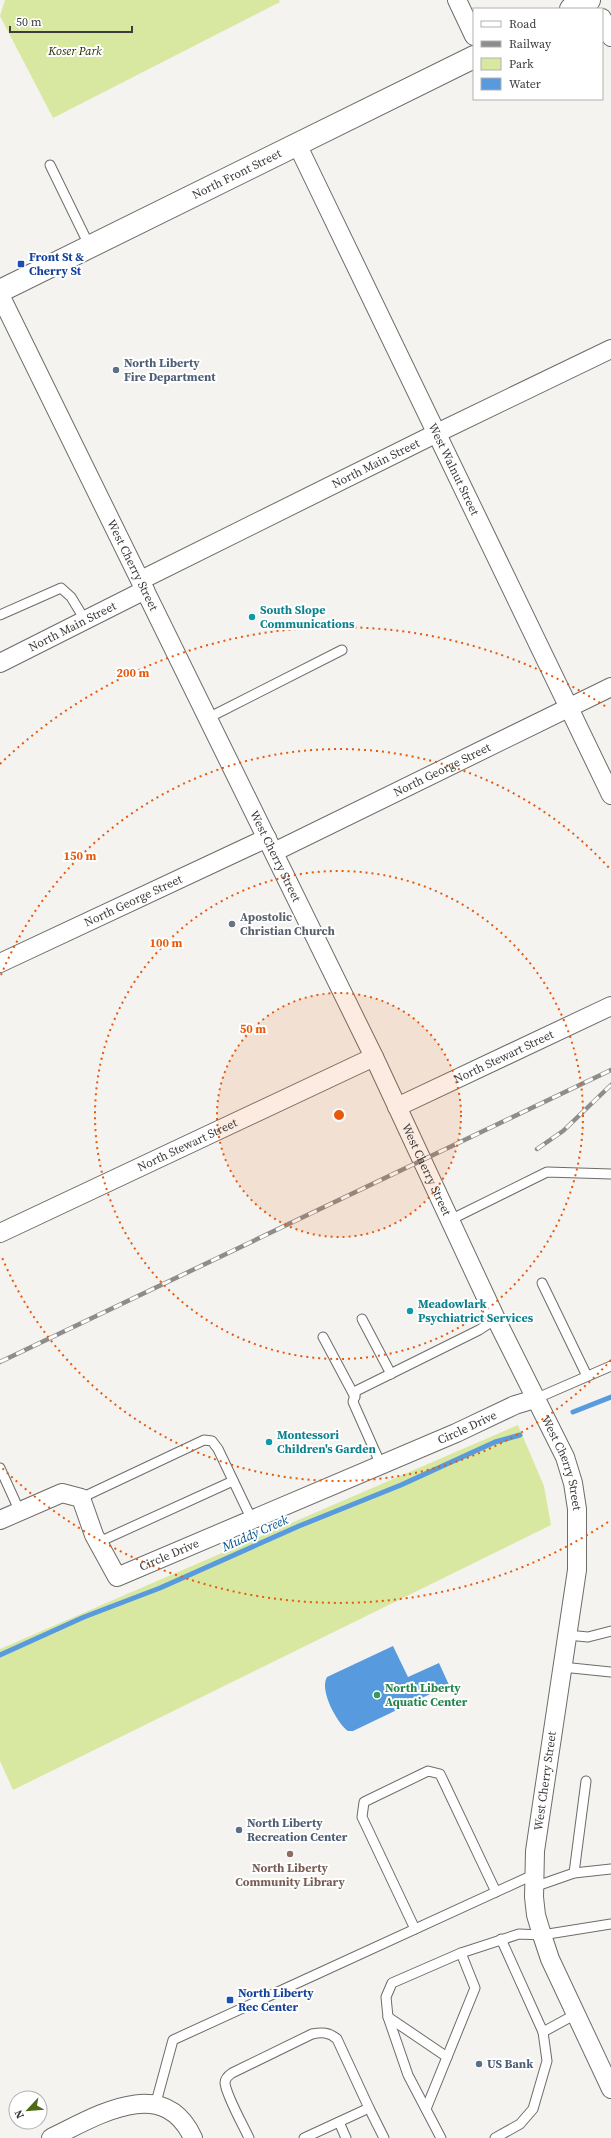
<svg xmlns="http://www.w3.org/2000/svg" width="611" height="2138" viewBox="0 0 611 2138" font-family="'Source Serif 4',serif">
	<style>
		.green { fill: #d8e8a0 }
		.water { fill: #579bde }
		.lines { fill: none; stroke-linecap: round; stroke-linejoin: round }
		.stream { stroke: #579bde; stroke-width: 5 }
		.service-casing { stroke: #6d6c69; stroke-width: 11 }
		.minor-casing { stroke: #6d6c69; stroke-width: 20 }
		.tertiary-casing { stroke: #6d6c69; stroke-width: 24 }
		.service { stroke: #fff; stroke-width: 9 }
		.minor { stroke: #fff; stroke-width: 18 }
		.tertiary { stroke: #fff; stroke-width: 22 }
		.rail-casing { stroke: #8e8d8c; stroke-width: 4.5 }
		.rail { stroke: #fff; stroke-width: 3; stroke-dasharray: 9; stroke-linecap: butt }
		.ring { fill: none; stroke: #e8590c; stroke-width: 2; stroke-dasharray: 2 4 }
		.transit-dot { fill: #1a4fb4; stroke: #fff; stroke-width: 1.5 }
		.service-dot { fill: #5c6f8a; stroke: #fff; stroke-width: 1.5 }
		.culture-dot { fill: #0f9aa8; stroke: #fff; stroke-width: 1.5 }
		.worship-dot { fill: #6b7280; stroke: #fff; stroke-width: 1.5 }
		.leisure-dot { fill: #2e9e5b; stroke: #fff; stroke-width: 1.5 }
		.education-dot { fill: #8d6e63; stroke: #fff; stroke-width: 1.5 }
		.labels { text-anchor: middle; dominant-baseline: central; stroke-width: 4; stroke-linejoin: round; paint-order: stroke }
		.park-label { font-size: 12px; font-style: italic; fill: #262d04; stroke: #fff }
		.street-label { font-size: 12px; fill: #3d3c3b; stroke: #fff }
		.transit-label { font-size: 12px; font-weight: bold; fill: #164399; stroke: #fff; text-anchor: start }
		.service-label { font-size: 12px; font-weight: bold; fill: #4e5e75; stroke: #fff; text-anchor: start }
		.culture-label { font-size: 12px; font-weight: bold; fill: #0d838f; stroke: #fff; text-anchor: start }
		.worship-label { font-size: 12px; font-weight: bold; fill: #5b616d; stroke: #fff; text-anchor: start }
		.leisure-label { font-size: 12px; font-weight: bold; fill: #27864d; stroke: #fff; text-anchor: start }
		.education-label { font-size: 12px; font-weight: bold; fill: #785e54; stroke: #fff }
		.water-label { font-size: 13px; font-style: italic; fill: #00518e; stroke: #fff }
		.centre { fill: #e8590c; stroke: #fff; stroke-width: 2 }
		.ring-label { font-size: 12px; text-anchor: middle; font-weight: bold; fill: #e8590c; stroke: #fff; stroke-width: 4; stroke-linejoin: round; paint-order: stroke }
	</style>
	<rect width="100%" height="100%" fill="#f4f3f0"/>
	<!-- green -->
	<g class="green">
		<polygon points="5,0 279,0 280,2 53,118 0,16"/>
		<polygon points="518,1425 544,1486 551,1525 13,1790 0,1761 0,1649"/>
	</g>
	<!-- water -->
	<path class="water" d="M393,1646L408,1677L439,1663L449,1685L353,1731H348C337,1723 319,1690 327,1677Z"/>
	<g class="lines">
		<!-- stream -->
		<g class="stream">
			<polyline points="573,1412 611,1397"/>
			<polyline points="0,1655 84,1617 160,1588 299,1526 401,1485 495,1442 520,1435"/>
		</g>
		<!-- service casing -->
		<g class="service-casing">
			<g id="service">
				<polyline points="50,165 90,247"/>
				<polyline points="0,615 61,588 71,597 85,620"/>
				<polyline points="208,718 342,650"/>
				<polyline points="450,1220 547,1172 611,1174"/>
				<polyline points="542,1283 587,1376"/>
				<polyline points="362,1319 391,1374"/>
				<polyline points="323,1337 355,1397"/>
				<polyline points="535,1399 611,1366"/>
				<polyline points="381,1465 353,1402 356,1391 479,1330 496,1319"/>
				<polyline points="0,1468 20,1512"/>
				<polyline points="81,1498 204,1440 212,1441 218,1449 252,1520"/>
				<polyline points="99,1542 233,1481"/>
				<polyline points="567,1635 588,1637 611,1631"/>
				<polyline points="562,1667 611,1672"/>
				<polyline points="574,1873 586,1781"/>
				<polyline points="534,1887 574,1873 611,1869"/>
				<polyline points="415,1929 362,1817 364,1802 428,1771 440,1774 496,1892"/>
				<polyline points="388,2017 447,2057"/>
				<polyline points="543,2032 576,2014"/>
				<polyline points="155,2106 173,2040 533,1875"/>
				<polyline points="369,2108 384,2138"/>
				<polyline points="426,2109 475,1988 461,1953"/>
				<polyline points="339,2122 346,2138"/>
				<path d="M249,2138C243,2125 226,2095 225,2083C225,2078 229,2075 232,2073L312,2034C322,2032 329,2032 337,2039L369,2108L304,2138"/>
				<polyline points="441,2138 408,2075 388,2017 386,1997 392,1983 461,1953 519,1934 542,1935 611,1924"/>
				<polyline points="495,2138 520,2124 533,2109 547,2061 543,2032 501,1939"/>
			</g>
		</g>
		<!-- minor casing -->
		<g class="minor-casing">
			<g id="minor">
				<polyline points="457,0 474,36"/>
				<polyline points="602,18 611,37"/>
				<path id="s1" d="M297,144L611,795"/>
				<path id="s2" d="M0,295L374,1057L496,1319L565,1457L573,1483L577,1509V1570L535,1851L534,1897L536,1915L542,1935L550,1959L611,2089"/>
				<path id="s3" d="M141,580L437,433L611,349"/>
				<path id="s4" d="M0,663L145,590"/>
				<path id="s5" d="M274,852L611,687"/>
				<path id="s6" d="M0,963L267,838"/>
				<path id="s7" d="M397,1107L611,1006"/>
				<path id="s8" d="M0,1233L374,1057"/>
				<path id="s9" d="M0,1520L62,1493L81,1498L94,1535L117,1577L456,1433L515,1405L535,1399"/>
				<path d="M51,2138C95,2117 163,2073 193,2138"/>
			</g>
		</g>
		<!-- tertiary casing -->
		<g class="tertiary-casing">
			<g id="tertiary">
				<polyline points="571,9 589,0"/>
				<path id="s10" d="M0,291L474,57"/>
			</g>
		</g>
		<!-- service -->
		<use href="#service" class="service"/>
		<!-- minor -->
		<use href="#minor" class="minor"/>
		<!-- tertiary -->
		<use href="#tertiary" class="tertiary"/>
		<!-- rail casing -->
		<g class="rail-casing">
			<g id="rail">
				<polyline points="537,1149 563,1131 611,1085"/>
				<polyline points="0,1362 611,1070"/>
			</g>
		</g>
		<!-- rail -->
		<use href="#rail" class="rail"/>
	</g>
	<!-- distance rings -->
	<circle cx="339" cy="1115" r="122" fill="#e8590c" fill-opacity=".12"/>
	<g class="ring">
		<circle cx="339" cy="1115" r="122"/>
		<circle cx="339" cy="1115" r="244"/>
		<path d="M611 1360A366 366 0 0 1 1 1255M1 975A366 366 0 0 1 611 870"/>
		<path d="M608 1522A488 488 0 0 1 0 1466M0 764A488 488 0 0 1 608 708"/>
	</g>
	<!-- markers -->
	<g class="transit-dot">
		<rect x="17" y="260" width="8" height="8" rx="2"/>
		<rect x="226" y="1996" width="8" height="8" rx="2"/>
	</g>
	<g class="service-dot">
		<circle cx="116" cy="370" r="4"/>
		<circle cx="239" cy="1830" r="4"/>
		<circle cx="479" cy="2064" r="4"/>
	</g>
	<g class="culture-dot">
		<circle cx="252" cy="617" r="4"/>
		<circle cx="410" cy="1311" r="4"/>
		<circle cx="269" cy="1442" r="4"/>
	</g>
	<circle class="worship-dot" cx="232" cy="924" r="4"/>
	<circle class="leisure-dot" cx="377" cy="1695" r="4"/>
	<circle class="education-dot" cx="290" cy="1854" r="4"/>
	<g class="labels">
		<!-- park labels -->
		<g class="park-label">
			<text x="75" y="51">Koser Park</text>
		</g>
		<!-- street labels -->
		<g class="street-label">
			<text stroke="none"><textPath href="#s10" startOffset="264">North Front Street</textPath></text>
			<text stroke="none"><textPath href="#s3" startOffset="262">North Main Street</textPath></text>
			<text stroke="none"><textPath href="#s1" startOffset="361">West Walnut Street</textPath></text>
			<text stroke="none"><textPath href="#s2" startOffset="301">West Cherry Street</textPath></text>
			<text stroke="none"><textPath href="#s4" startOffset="81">North Main Street</textPath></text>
			<text stroke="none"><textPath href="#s5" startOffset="187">North George Street</textPath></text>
			<text stroke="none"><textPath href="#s2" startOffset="625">West Cherry Street</textPath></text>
			<text stroke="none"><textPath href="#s6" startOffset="147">North George Street</textPath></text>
			<text stroke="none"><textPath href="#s7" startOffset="118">North Stewart Street</textPath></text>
			<text stroke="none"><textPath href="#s8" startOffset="207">North Stewart Street</textPath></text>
			<text stroke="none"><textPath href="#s2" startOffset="973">West Cherry Street</textPath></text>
			<text stroke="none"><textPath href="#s9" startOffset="555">Circle Drive</textPath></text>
			<text stroke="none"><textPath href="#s2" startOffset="1297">West Cherry Street</textPath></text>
			<text stroke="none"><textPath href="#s9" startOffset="231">Circle Drive</textPath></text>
			<text transform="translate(545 1781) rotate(-82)">West Cherry Street</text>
		</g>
		<!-- transit labels -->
		<g class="transit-label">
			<text x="29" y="257">Front St &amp;<tspan x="29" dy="14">Cherry St</tspan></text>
			<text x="238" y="1993">North Liberty<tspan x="238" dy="14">Rec Center</tspan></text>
		</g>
		<!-- service labels -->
		<g class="service-label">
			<text x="124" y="363">North Liberty<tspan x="124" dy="14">Fire Department</tspan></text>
			<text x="247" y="1823">North Liberty<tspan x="247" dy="14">Recreation Center</tspan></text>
			<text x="487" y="2064">US Bank</text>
		</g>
		<!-- culture labels -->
		<g class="culture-label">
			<text x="260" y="610">South Slope<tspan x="260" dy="14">Communications</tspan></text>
			<text x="418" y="1304">Meadowlark<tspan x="418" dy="14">Psychiatrict Services</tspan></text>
			<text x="277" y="1435">Montessori<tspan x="277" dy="14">Children's Garden</tspan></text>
		</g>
		<!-- worship labels -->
		<g class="worship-label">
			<text x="240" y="917">Apostolic<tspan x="240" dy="14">Christian Church</tspan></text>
		</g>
		<!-- leisure labels -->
		<g class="leisure-label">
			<text x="385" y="1688">North Liberty<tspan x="385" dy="14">Aquatic Center</tspan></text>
		</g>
		<!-- education labels -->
		<g class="education-label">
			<text x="290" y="1868">North Liberty<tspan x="290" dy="14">Community Library</tspan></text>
		</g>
		<!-- water labels -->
		<g class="water-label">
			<text transform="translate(255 1533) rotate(-24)">Muddy Creek</text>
		</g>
	</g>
	<circle cx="339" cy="1115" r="6" class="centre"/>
	<g class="ring-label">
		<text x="133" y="677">200 m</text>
		<text x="80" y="860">150 m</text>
		<text x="166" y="947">100 m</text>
		<text x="253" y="1033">50 m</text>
	</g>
	<!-- legend -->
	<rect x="473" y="8" width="130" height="92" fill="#ffffff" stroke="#b1b1b1"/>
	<rect x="481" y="21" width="20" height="6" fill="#ffffff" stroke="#b1b1b1"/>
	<text x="509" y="28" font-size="12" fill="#3d3c3b">Road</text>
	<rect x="481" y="41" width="20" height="6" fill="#8e8d8c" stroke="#b1b1b1"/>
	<text x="509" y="48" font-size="12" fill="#3d3c3b">Railway</text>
	<rect x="481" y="58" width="20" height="12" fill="#d8e8a0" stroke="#b1b1b1"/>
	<text x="509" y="68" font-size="12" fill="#3d3c3b">Park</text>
	<rect x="481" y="78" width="20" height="12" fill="#579bde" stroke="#b1b1b1"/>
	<text x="509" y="88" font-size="12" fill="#3d3c3b">Water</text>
	<!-- north arrow -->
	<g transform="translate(28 2110) rotate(244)"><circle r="19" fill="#ffffff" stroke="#b1b1b1"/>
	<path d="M0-3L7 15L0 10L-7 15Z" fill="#506919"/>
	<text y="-6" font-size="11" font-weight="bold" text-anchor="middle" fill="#3d3c3b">N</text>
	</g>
	<!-- scale -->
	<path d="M10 26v6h122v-6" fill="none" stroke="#3d3c3b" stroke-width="2"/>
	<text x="16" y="26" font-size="12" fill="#3d3c3b" stroke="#ffffff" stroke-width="3" paint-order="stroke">50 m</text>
</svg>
